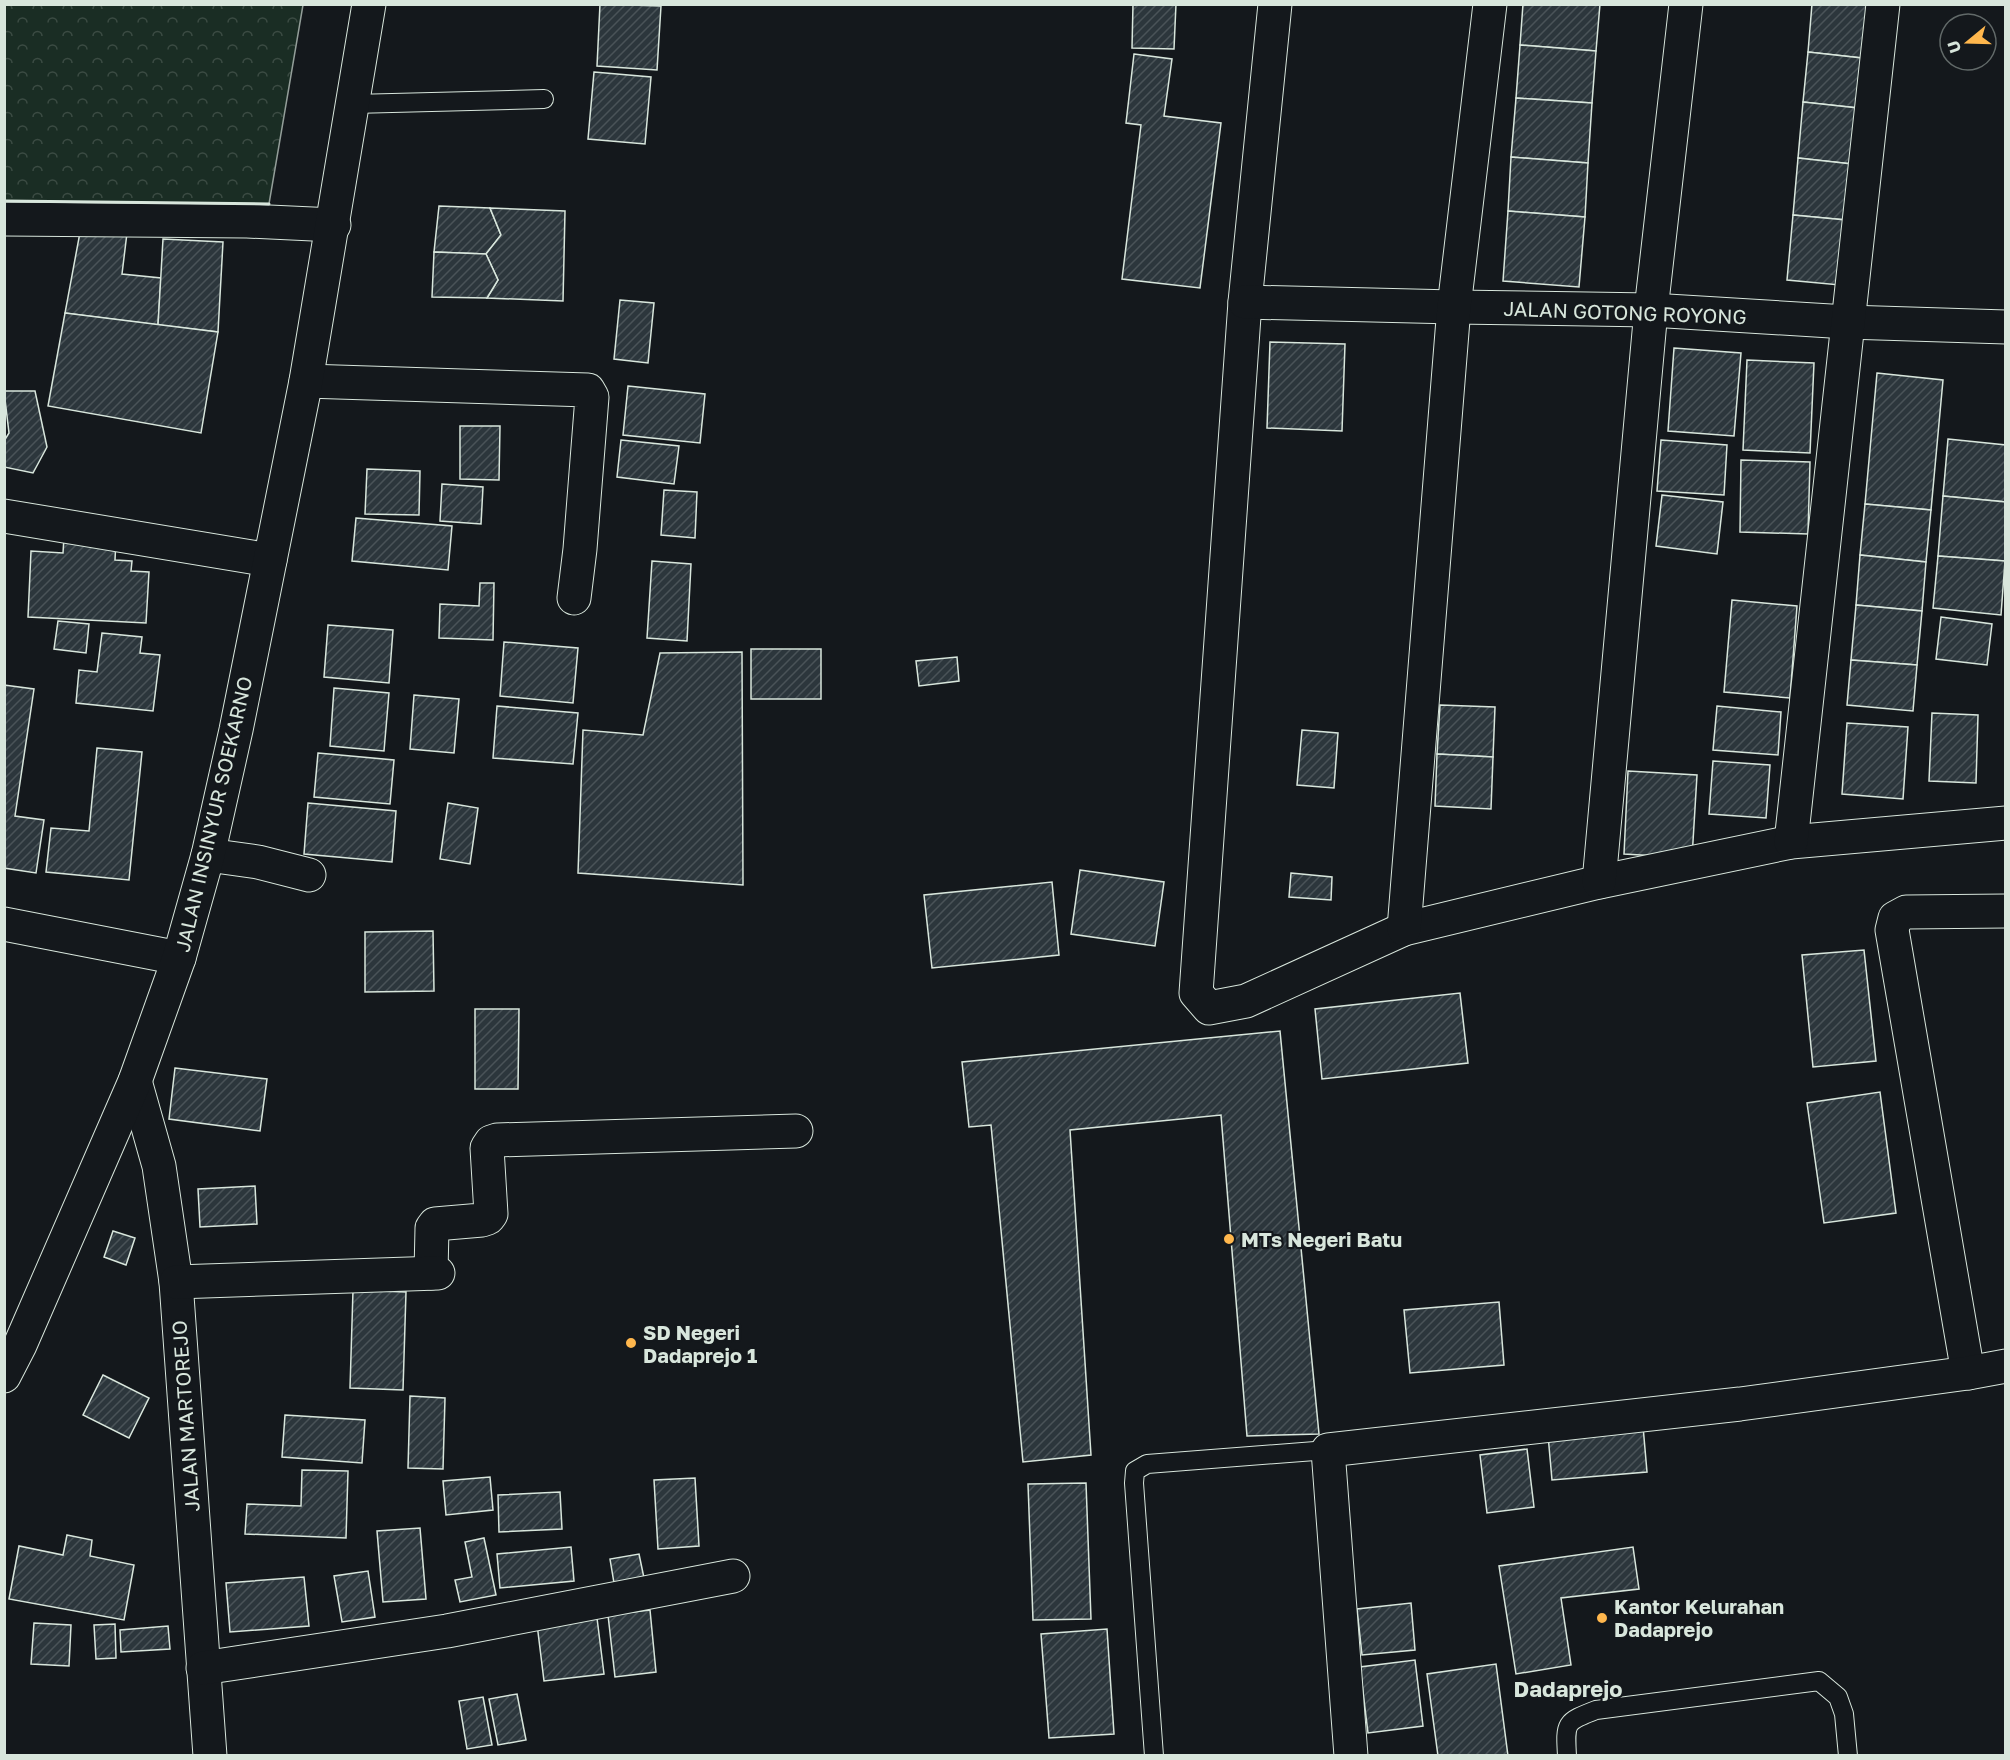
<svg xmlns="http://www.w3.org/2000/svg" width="2010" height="1760" viewBox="0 0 2010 1760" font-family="'Golos Text',sans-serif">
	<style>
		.park { fill: url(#park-crowns); stroke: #939e99; stroke-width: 1.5 }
		.building { fill: url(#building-hatch); stroke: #d8e6dc; stroke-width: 1.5 }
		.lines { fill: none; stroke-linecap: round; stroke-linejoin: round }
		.lane-casing { stroke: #d8e6dc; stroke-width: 20 }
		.street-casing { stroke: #d8e6dc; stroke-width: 35 }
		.primary-casing { stroke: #d8e6dc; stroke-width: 35 }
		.lane { stroke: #14181c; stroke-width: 18 }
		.street { stroke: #14181c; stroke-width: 33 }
		.primary { stroke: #14181c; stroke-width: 33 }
		.wall { stroke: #d8e6dc; stroke-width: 3 }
		.poi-dot { fill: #ffb74d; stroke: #14181c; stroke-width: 2 }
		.labels { text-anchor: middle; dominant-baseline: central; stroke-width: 4.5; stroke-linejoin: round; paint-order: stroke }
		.street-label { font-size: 20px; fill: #d8e6dc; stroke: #14181c }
		.poi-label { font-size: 20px; font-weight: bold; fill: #d8e6dc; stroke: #14181c; text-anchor: start }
		.quarter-label { font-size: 22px; font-weight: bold; fill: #d8e6dc; stroke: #14181c }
	</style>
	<defs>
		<pattern id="park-crowns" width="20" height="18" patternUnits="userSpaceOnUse" patternTransform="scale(1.5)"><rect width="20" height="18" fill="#1a2d24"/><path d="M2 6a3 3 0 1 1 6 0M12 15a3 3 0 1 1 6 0" fill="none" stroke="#3b4b43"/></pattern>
		<pattern id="building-hatch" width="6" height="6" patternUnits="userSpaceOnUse" patternTransform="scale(1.5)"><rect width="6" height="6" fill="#2c363c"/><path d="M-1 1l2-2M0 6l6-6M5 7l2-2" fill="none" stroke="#4a5358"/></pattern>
	</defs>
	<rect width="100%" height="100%" fill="#14181c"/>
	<!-- park -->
	<polygon class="park" points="5,4 303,5 269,204 5,201"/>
	<!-- building -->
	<g class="building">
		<polygon points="600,4 661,6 657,70 597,66"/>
		<polygon points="1133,4 1176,4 1174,49 1132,48"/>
		<polygon points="1523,4 1600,4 1596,51 1520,45"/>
		<polygon points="1812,4 1867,4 1862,58 1808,52"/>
		<polygon points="1520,45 1596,51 1592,103 1516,98"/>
		<polygon points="1808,52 1862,58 1858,108 1803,102"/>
		<polygon points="1134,54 1172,59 1164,116 1221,123 1200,288 1122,279 1141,125 1126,123"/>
		<polygon points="594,72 651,77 645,144 588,139"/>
		<polygon points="1516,98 1592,103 1588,163 1511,157"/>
		<polygon points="1803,102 1858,108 1852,164 1798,158"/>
		<polygon points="1511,157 1588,163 1585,217 1508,211"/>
		<polygon points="1798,158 1852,164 1846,220 1793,215"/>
		<polygon points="439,206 490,208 501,235 486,254 434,252"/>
		<polygon points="490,208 565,211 563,301 487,298 498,280 486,254 501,235"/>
		<polygon points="1508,211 1585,217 1579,287 1503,281"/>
		<polygon points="1793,215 1846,220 1840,285 1787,280"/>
		<polygon points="81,227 127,233 122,274 161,278 158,325 65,313"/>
		<polygon points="163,239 223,242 218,332 158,325"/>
		<polygon points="434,252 486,254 498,280 487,298 432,297"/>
		<polygon points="620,300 654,303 648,363 614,359"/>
		<polygon points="65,313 218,332 201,433 48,406"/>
		<polygon points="1270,342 1345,344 1342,431 1267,428"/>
		<polygon points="1674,348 1741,353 1734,436 1668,431"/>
		<polygon points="1747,360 1814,363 1810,453 1743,450"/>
		<polygon points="1877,373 1943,380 1931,510 1865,504"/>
		<polygon points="628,386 705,394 700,443 623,435"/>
		<polygon points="4,391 35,391 47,447 33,473 4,467 4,441 9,433"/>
		<polygon points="460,426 500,426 499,480 460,479"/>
		<polygon points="1948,439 2006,445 2006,502 1943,496"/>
		<polygon points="621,440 679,446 674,484 617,477"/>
		<polygon points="1661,440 1727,445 1724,495 1657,491"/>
		<polygon points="1741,460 1810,462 1808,534 1740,532"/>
		<polygon points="367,469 420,471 419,515 365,514"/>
		<polygon points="442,484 483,487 481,524 440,521"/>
		<polygon points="664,490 697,492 695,538 661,535"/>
		<polygon points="1662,495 1723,502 1717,554 1656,546"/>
		<polygon points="1943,496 2006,502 2005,561 1938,556"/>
		<polygon points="1865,504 1931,510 1926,562 1860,555"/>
		<polygon points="356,518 452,526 448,570 352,561"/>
		<polygon points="64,537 116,540 115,560 132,561 131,571 149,572 146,623 28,617 31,551 63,553"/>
		<polygon points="1860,555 1926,562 1922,611 1856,605"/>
		<polygon points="1938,556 2005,561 2001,615 1933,608"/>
		<polygon points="652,561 691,564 687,641 647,638"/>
		<polygon points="480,583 494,583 493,640 439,638 440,604 479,606"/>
		<polygon points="1732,600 1797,606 1790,698 1724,692"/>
		<polygon points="1856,605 1922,611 1917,665 1851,660"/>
		<polygon points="1941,617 1992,624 1987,665 1936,659"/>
		<polygon points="58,621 89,624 86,653 54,649"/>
		<polygon points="328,625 393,630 389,683 324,677"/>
		<polygon points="102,633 142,637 140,653 160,655 153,711 76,703 79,670 97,672"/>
		<polygon points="504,642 578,648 573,703 500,696"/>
		<rect x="751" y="649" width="70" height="50"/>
		<polygon points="742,652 743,885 578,873 583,730 643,735 660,653"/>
		<polygon points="957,657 959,681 919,686 916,661"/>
		<polygon points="1851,660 1917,665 1913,711 1847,705"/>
		<polygon points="4,685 34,689 15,816 44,820 36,873 4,868"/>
		<polygon points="334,688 389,693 384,751 330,746"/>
		<polygon points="414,695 459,699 454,753 410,749"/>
		<polygon points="1440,705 1495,707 1493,757 1437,754"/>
		<polygon points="497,706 578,713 573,764 493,758"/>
		<polygon points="1717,706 1781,712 1778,755 1713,750"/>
		<polygon points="1932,713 1978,715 1976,783 1929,781"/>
		<polygon points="1847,723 1908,727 1903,799 1842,794"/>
		<polygon points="1302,730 1338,733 1334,788 1297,785"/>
		<polygon points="97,748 142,752 129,880 46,872 51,828 89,831"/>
		<polygon points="318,753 394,760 390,804 314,797"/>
		<polygon points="1437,754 1493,757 1491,809 1435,806"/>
		<polygon points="1713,761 1770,765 1766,818 1709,814"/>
		<polygon points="1628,771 1697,775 1692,858 1624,854"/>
		<polygon points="308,803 396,811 392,862 304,854"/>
		<polygon points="448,803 478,808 470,864 440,859"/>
		<polygon points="1080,870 1164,882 1155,946 1071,934"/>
		<polygon points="1291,873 1332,877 1331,900 1289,897"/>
		<polygon points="1052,882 1059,955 932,968 924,895"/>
		<polygon points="433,931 434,991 365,992 365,932"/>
		<polygon points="1864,950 1876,1061 1813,1067 1802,955"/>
		<polygon points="1460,993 1468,1063 1322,1079 1315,1009"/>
		<polygon points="475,1009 519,1009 518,1089 475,1089"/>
		<polygon points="1280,1031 1319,1434 1247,1436 1221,1115 1070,1130 1091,1455 1023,1462 991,1125 969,1127 962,1062"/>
		<polygon points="175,1068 267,1079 260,1131 169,1119"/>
		<polygon points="1880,1092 1896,1213 1824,1223 1807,1103"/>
		<polygon points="255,1186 257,1224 200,1227 198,1189"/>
		<polygon points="113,1231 135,1238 126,1265 104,1257"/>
		<polygon points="353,1290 406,1292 403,1390 350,1388"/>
		<polygon points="1499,1302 1504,1365 1410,1373 1404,1310"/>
		<polygon points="103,1375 149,1398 129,1438 83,1415"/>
		<polygon points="410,1396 445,1398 443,1469 408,1468"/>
		<polygon points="285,1415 365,1420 362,1463 282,1457"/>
		<polygon points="1643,1426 1647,1472 1552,1480 1548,1435"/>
		<polygon points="1527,1449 1534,1507 1487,1513 1480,1455"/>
		<polygon points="302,1470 348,1471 346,1538 245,1534 247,1504 301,1506"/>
		<polygon points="490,1477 493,1510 446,1515 443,1481"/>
		<polygon points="695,1478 699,1546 658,1549 654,1480"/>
		<polygon points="1086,1483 1091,1619 1033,1620 1028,1484"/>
		<polygon points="560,1492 562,1529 499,1532 498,1495"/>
		<polygon points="420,1528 426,1599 383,1602 377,1531"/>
		<polygon points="67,1535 92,1540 90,1556 134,1565 124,1620 9,1599 19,1546 63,1555"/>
		<polygon points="484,1538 496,1595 460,1602 455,1580 472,1577 465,1542"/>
		<polygon points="571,1547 574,1581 500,1588 497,1554"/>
		<polygon points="1633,1547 1639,1589 1561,1598 1571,1665 1516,1674 1499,1566"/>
		<polygon points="639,1554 644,1578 614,1583 610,1559"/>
		<polygon points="368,1571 375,1617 342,1622 334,1576"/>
		<polygon points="304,1577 309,1626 230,1632 226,1583"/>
		<polygon points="1411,1603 1415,1650 1362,1655 1357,1609"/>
		<polygon points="650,1610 656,1672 615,1677 608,1615"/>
		<polygon points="597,1618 604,1674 544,1681 537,1624"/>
		<polygon points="34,1623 71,1625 69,1666 31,1664"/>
		<polygon points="115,1624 116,1658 96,1659 94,1625"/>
		<polygon points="168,1626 170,1649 121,1652 120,1630"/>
		<polygon points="1107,1629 1114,1734 1049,1738 1041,1634"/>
		<polygon points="1415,1660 1423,1726 1368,1733 1360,1667"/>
		<polygon points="1496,1664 1508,1756 1438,1756 1427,1674"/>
		<polygon points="517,1694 526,1740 498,1745 489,1699"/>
		<polygon points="483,1697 492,1745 467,1749 459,1701"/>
	</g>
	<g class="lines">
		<!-- lane casing -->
		<g class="lane-casing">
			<g id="lane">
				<polyline points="353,104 544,99"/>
				<polyline points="1154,1756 1134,1483 1135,1471 1147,1464 1328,1450"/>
				<path d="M1567,1756C1565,1722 1565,1722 1596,1710L1819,1681L1838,1697L1844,1714L1848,1756"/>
			</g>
		</g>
		<!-- street casing -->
		<g class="street-casing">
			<g id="street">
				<polyline points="1275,4 1245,302 1196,993 1209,1008 1246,1001 1404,929 1599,882 1791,842 2006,823"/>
				<polyline points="4,219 247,221 334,225"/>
				<polyline points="1245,302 1454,307 1651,310 1847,322 2006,327"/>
				<polyline points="306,381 588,390 592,397 580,549 574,598"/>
				<polyline points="4,516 270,560"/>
				<polyline points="1791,842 1883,4"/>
				<polyline points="208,855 258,862 309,875"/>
				<polyline points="1599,882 1651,310 1686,4"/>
				<polyline points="4,924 179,958"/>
				<polyline points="1404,929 1454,307 1490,4"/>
				<polyline points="135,1081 159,1166 176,1282 210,1756"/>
				<polyline points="431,1273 432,1228 435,1224 482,1220 488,1218 491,1214 487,1148 491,1142 497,1140 796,1131"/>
				<polyline points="176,1282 438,1273"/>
				<polyline points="1968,1373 1892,930 1895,918 1906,912 2006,911"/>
				<polyline points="203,1668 447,1631 733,1576"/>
				<polyline points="1351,1756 1328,1450 1740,1404 1968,1373 2006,1366"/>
			</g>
		</g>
		<!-- primary casing -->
		<g class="primary-casing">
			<polyline id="primary" points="4,1376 20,1345 135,1081 179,958 208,855 236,730 306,381 369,4"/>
		</g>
		<!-- lane -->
		<use href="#lane" class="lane"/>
		<!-- street -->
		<use href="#street" class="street"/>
		<!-- primary -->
		<use href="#primary" class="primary"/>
		<!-- wall -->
		<polyline class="wall" points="4,201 269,204"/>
	</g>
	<!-- markers -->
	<g class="poi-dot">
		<circle cx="1229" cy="1239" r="6"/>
		<circle cx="631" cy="1343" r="6"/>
		<circle cx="1602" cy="1618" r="6"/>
	</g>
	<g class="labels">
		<!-- street labels -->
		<g class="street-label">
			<text transform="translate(1625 312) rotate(2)">JALAN GOTONG ROYONG</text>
			<text transform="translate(213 814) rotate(-77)">JALAN INSINYUR SOEKARNO</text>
			<text transform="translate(185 1416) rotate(-94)">JALAN MARTOREJO</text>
		</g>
		<!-- poi labels -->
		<g class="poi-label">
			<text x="1241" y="1239">MTs Negeri Batu</text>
			<text x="643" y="1332">SD Negeri<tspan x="643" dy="23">Dadaprejo 1</tspan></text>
			<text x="1614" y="1606">Kantor Kelurahan<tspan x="1614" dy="23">Dadaprejo</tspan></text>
		</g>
		<!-- quarter labels -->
		<g class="quarter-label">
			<text x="1568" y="1688">Dadaprejo</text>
		</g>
	</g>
	<!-- border -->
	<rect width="2010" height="1760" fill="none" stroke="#d8e6dc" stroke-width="12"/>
	<!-- north arrow -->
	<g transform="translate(1968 42) rotate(251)"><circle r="28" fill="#14181c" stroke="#626a69" stroke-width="1.5"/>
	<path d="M0-4.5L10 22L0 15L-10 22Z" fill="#ffb74d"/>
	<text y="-9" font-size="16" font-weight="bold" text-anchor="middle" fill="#d8e6dc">U</text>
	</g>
</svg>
